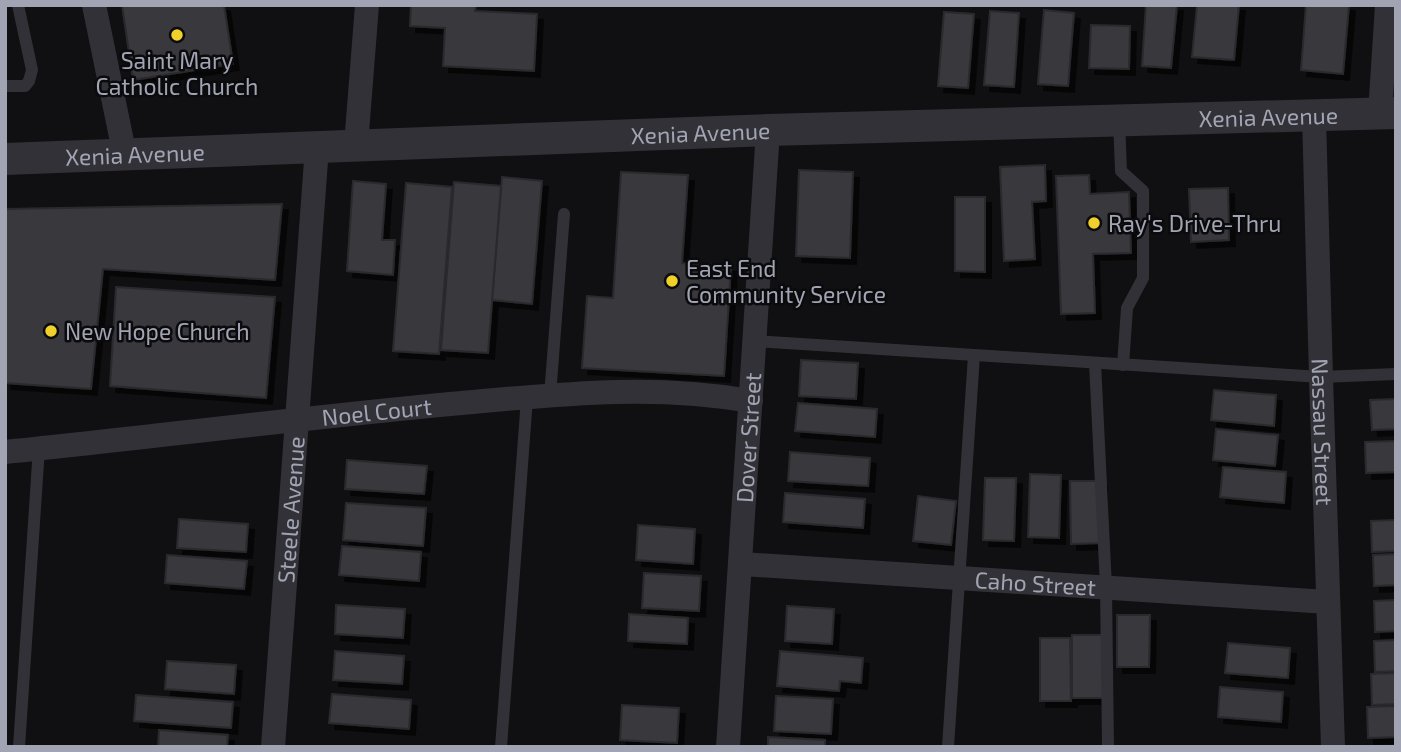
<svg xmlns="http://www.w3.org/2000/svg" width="1401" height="752" viewBox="0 0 1401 752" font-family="'Exo 2',sans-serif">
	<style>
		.building { fill: #38383c; stroke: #2b2a2e; stroke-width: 2; filter: url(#shadow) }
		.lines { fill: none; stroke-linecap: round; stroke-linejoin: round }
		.service { stroke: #313137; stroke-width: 12 }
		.minor { stroke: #313137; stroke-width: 24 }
		.tertiary { stroke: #313137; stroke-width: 32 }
		.poi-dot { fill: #f0d02a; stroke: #0b0b0d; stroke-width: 2.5 }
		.labels { text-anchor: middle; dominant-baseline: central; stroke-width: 5; stroke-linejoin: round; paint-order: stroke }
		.poi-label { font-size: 23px; fill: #a1a4b2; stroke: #0b0b0d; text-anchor: start }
		.street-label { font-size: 23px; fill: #a1a4b2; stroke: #0b0b0d }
	</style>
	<defs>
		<filter id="shadow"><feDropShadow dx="6" dy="6" stdDeviation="0" flood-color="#0009"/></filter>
	</defs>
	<rect width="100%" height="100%" fill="#101012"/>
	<!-- building -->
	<g class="building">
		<polygon points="122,5 224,5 233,64 133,80"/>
		<polygon points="411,5 476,5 475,11 537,14 534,71 443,66 445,28 410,26"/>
		<polygon points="1146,5 1177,5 1171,68 1142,66"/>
		<polygon points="1197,5 1239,5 1234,60 1192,57"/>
		<polygon points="1306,5 1349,5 1343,74 1301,70"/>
		<polygon points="1044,10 1074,13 1068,86 1038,84"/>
		<polygon points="990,11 1019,13 1014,87 984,85"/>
		<polygon points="944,12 974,14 968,88 938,86"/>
		<polygon points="1091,25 1130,26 1129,69 1089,68"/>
		<polygon points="1045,165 1046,201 1032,202 1035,259 1004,261 1000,167"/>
		<polygon points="799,170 853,172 850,258 796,256"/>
		<polygon points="621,172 688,175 682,263 731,266 724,376 582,368 587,296 613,298"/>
		<polygon points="1089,175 1090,194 1129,192 1131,253 1093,254 1095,313 1061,314 1056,176"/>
		<polygon points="502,177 542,181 532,304 492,300"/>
		<polygon points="353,181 386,184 382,240 395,240 393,275 347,271"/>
		<polygon points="454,182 501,186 488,353 441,350"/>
		<polygon points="406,183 452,187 439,354 393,351"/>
		<polygon points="1228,188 1229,240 1191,242 1189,189"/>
		<polygon points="955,197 985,197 985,272 955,271"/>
		<polygon points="282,204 275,280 103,269 91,389 5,383 5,209"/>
		<polygon points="116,287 275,297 266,398 110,386"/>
		<polygon points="801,360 858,363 856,399 799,396"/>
		<polygon points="1214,390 1276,395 1274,426 1211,420"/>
		<polygon points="1396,399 1396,429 1372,430 1370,400"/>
		<polygon points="798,403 877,409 875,437 795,431"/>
		<polygon points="1216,429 1278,435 1275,466 1213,460"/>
		<polygon points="1396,441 1396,472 1366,473 1365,442"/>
		<polygon points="790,452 870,458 868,486 788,481"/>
		<polygon points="347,460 427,466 424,494 345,489"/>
		<polygon points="1223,467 1286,472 1284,503 1220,497"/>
		<polygon points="1030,474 1061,475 1059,538 1028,537"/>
		<polygon points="985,478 1016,478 1014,541 983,540"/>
		<polygon points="1070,481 1101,481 1102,543 1071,544"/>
		<polygon points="785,493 865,499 863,528 783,522"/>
		<polygon points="918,496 956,501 951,545 913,541"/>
		<polygon points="346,503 426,508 423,546 343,540"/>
		<polygon points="179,519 248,524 246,552 177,548"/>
		<polygon points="1396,520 1396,551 1372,552 1371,521"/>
		<polygon points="638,525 695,529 693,564 636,560"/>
		<polygon points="342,546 421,552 419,581 339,575"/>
		<polygon points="1396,554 1396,585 1374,586 1373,555"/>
		<polygon points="167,555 247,561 244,589 165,583"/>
		<polygon points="644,573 701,576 699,611 642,608"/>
		<polygon points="1396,600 1396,631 1375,632 1374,601"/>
		<polygon points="336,605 405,609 403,638 335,634"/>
		<polygon points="787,606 834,609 832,644 785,641"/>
		<polygon points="629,614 688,618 687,644 628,641"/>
		<polygon points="1117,615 1150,615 1149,667 1117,667"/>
		<rect x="1072" y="635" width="31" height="63"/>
		<polygon points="1040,638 1070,638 1071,701 1040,701"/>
		<polygon points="1396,640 1396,671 1375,672 1374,641"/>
		<polygon points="1228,643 1290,648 1288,678 1225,673"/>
		<polygon points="335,651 404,656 402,684 333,680"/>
		<polygon points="780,651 863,658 861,683 840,681 839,691 777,686"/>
		<polygon points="167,661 236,665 234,694 165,689"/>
		<polygon points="1396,673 1396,704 1372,705 1371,674"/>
		<polygon points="1220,687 1283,692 1281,722 1218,717"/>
		<polygon points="332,694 411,700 409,729 329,723"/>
		<polygon points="136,695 233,702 231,728 134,721"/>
		<polygon points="776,696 833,699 831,734 774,731"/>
		<polygon points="622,705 679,708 677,743 620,740"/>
		<polygon points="1396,706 1396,737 1368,738 1367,707"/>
		<polygon points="159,730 228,735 227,747 158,747"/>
		<polygon points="768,737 825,740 825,747 768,747"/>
	</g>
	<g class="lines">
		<!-- service -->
		<g class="service">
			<polyline points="5,86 25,86 29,81 32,70 18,5"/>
			<polyline points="1119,120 1121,171 1143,191 1143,278 1127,308 1123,365"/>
			<polyline points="755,341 1321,377 1396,374"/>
			<polyline points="1095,363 1106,587 1108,747"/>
			<polyline points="550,396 564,214"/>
			<polyline points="19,747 39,448"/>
			<polyline points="501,747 527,398"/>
			<polyline points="948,747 974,355"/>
		</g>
		<!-- minor -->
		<g class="minor">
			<polyline points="94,5 125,156"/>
			<polyline points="1380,113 1387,5"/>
			<path id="s1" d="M1314,115L1321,377L1333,747"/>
			<polyline points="356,145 367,5"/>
			<path id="s2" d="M5,452C154,437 301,418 450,404C553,395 648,383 751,401"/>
			<path id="s3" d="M742,564L1328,602"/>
			<path id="s4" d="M273,747L317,147"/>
			<path id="s5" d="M728,747L768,130"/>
		</g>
		<!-- tertiary -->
		<path class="tertiary" id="s6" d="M5,159L768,130L1396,113"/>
	</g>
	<!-- markers -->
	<g class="poi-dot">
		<circle cx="177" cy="35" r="7"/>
		<circle cx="1094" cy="223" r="7"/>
		<circle cx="672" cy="281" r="7"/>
		<circle cx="51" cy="331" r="7"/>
	</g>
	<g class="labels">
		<!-- poi labels -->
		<g class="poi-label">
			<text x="177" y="60" text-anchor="middle">Saint Mary<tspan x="177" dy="26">Catholic Church</tspan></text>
			<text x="1108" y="223">Ray's Drive-Thru</text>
			<text x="686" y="268">East End<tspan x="686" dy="26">Community Service</tspan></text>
			<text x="65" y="331">New Hope Church</text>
		</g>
		<!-- street labels -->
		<g class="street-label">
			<text stroke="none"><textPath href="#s6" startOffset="1264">Xenia Avenue</textPath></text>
			<text stroke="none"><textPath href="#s6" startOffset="696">Xenia Avenue</textPath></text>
			<text stroke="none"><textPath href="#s6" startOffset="130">Xenia Avenue</textPath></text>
			<text stroke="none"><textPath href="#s2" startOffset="374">Noel Court</textPath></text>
			<text stroke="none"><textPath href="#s1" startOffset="317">Nassau Street</textPath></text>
			<text stroke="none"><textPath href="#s5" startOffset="310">Dover Street</textPath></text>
			<text stroke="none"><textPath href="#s4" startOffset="238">Steele Avenue</textPath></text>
			<text stroke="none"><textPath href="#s3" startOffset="294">Caho Street</textPath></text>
		</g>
	</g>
	<!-- border -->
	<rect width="1401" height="752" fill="none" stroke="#a1a4b2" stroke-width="14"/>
</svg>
